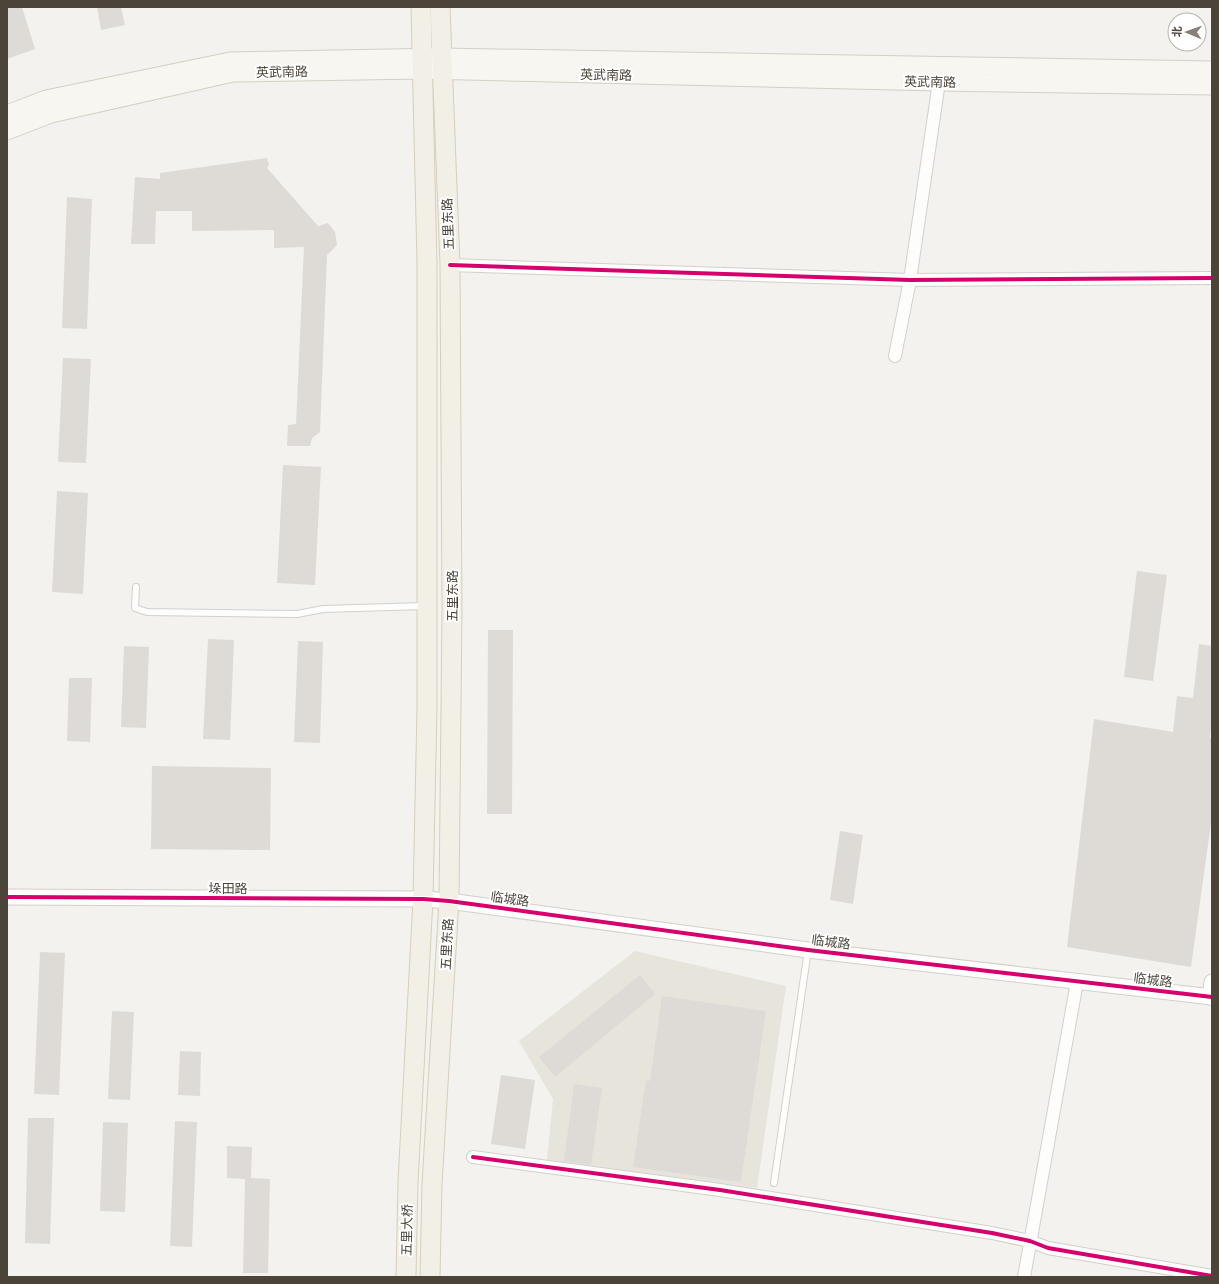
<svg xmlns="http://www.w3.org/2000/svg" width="1219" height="1284" viewBox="0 0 1219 1284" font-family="Roboto,'Noto Sans SC',sans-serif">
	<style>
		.residential { fill: #e7e4dc }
		.building { fill: #dedbd6 }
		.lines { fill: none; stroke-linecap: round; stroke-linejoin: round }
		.service-casing { stroke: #d2d0cb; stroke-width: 8 }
		.minor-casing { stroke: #d2d0cb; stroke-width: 14 }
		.tertiary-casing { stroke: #d2d0cb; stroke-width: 17 }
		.secondary-casing { stroke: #d3cfc5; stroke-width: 19 }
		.primary-casing { stroke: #d6cebb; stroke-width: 21 }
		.service { stroke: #fdfdfc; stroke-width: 6 }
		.minor { stroke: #fdfdfc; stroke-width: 12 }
		.tertiary { stroke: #fdfdfc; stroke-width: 15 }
		.secondary { stroke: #f7f6f1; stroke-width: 17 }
		.primary { stroke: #f2efe6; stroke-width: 19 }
		.cycleway-casing { stroke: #fff; stroke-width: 6 }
		.cycleway { stroke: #d6006c; stroke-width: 4 }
		.labels { text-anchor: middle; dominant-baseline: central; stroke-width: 4; stroke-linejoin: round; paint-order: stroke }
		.street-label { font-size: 13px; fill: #4b4439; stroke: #fff }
	</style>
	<rect width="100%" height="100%" fill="#f4f2ee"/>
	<!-- residential -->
	<polygon class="residential" points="635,951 786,986 757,1188 547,1160 553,1099 519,1041"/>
	<!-- building -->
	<g class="building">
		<polygon points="7,7 22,7 35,49 7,59"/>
		<polygon points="97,7 121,7 125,25 101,30"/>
		<polygon points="267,158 269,165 267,168 318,226 328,223 335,232 337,245 327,255 320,432 312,438 310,446 287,446 288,425 296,424 304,247 274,248 274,230 192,231 192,211 156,211 155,244 131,244 135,177 160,179 160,173"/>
		<polygon points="67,197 92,199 87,329 62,328"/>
		<polygon points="63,358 91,359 86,463 58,462"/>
		<polygon points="283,465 321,467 315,585 277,583"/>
		<polygon points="57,491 88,493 83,594 52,592"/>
		<polygon points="1137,571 1167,575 1153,681 1124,677"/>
		<polygon points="488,630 513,630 512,814 487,814"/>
		<polygon points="208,639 234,640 230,740 203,739"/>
		<polygon points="298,641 323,642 320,743 294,742"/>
		<polygon points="1199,644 1212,646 1212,718 1210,738 1212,738 1212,816 1191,967 1067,947 1094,719 1173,732 1177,696 1193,698"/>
		<polygon points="124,646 149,647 146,728 121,727"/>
		<polygon points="69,678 92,678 90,742 67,741"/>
		<polygon points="152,766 271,768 270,850 151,849"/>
		<polygon points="840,831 863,835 853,904 830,900"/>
		<polygon points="40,952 65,953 59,1095 34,1094"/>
		<polygon points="640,975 655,994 555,1077 539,1057"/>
		<polygon points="662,996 766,1011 741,1182 633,1167 646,1080 650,1081"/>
		<polygon points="112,1011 134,1012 130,1100 108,1099"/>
		<polygon points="180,1051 201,1052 200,1096 178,1095"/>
		<polygon points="501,1075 535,1080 525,1149 491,1144"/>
		<polygon points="574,1084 602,1088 591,1165 564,1161"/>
		<polygon points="28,1118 54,1118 50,1244 25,1243"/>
		<polygon points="175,1121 197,1122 192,1247 170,1246"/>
		<polygon points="103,1122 128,1123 125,1212 100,1211"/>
		<polygon points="227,1146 252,1147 251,1178 270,1179 268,1273 243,1273 245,1179 227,1178"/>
	</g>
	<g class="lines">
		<!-- service casing -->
		<g class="service-casing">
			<g id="service">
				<polyline points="136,587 135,608 147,612 297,614 323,609 425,606"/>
				<polyline points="774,1183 808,950"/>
			</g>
		</g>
		<!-- minor casing -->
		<g class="minor-casing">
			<g id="minor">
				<polyline points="450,265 910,280 1212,278"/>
				<polyline points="895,356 910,280 939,82"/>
				<polyline points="473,1157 720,1190 992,1233 1030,1241 1048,1248 1212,1276"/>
				<polyline points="1024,1277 1077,982"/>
			</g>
		</g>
		<!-- tertiary casing -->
		<g class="tertiary-casing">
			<g id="tertiary">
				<polyline points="7,897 423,899 449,901 808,950 1212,997"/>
				<polyline points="1210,997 1212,982"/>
			</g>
		</g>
		<!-- secondary casing -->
		<g class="secondary-casing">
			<g id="secondary">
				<polyline points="7,114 46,99 230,61 442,57 1212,70"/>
				<polyline points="7,131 51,114 233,73 421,70 939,82 1212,86"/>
			</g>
		</g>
		<!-- primary casing -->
		<g class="primary-casing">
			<g id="primary">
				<polyline points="406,1277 408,1182 423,899 427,709 427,263 421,7"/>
				<polyline points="430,1277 432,1184 449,901 452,610 450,265 440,7"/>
			</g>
		</g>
		<!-- service -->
		<use href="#service" class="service"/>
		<!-- minor -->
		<use href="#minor" class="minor"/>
		<!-- tertiary -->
		<use href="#tertiary" class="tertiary"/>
		<!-- secondary -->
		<use href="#secondary" class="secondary"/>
		<!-- primary -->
		<use href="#primary" class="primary"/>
		<!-- cycleway casing -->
		<g class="cycleway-casing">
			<g id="cycleway">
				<polyline points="450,265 910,280 1212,278"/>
				<polyline points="7,897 423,899 449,901 808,950 1212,997"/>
				<polyline points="473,1157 720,1190 992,1233 1030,1241 1048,1248 1212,1276"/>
			</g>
		</g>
		<!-- cycleway -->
		<use href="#cycleway" class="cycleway"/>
	</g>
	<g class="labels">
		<!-- street labels -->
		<g class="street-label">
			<text transform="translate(282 72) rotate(-1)">英武南路</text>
			<text transform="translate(606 75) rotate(1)">英武南路</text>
			<text transform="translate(930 82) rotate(1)">英武南路</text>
			<text transform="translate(448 224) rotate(-92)">五里东路</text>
			<text transform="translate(452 596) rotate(-90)">五里东路</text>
			<text x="228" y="888">垛田路</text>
			<text transform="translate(510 899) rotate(8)">临城路</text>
			<text transform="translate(831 942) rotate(7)">临城路</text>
			<text transform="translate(447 944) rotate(-87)">五里东路</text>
			<text transform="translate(1153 980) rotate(7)">临城路</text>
			<text transform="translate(407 1230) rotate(-89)">五里大桥</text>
		</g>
	</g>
	<!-- border -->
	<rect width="1219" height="1284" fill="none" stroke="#4b4439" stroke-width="16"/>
	<!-- north arrow -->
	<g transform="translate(1187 32) rotate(272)"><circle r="19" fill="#ffffff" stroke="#b7b4b0"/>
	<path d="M0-3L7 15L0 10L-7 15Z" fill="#868178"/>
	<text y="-6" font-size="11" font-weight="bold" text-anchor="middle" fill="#4b4439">北</text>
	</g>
</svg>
